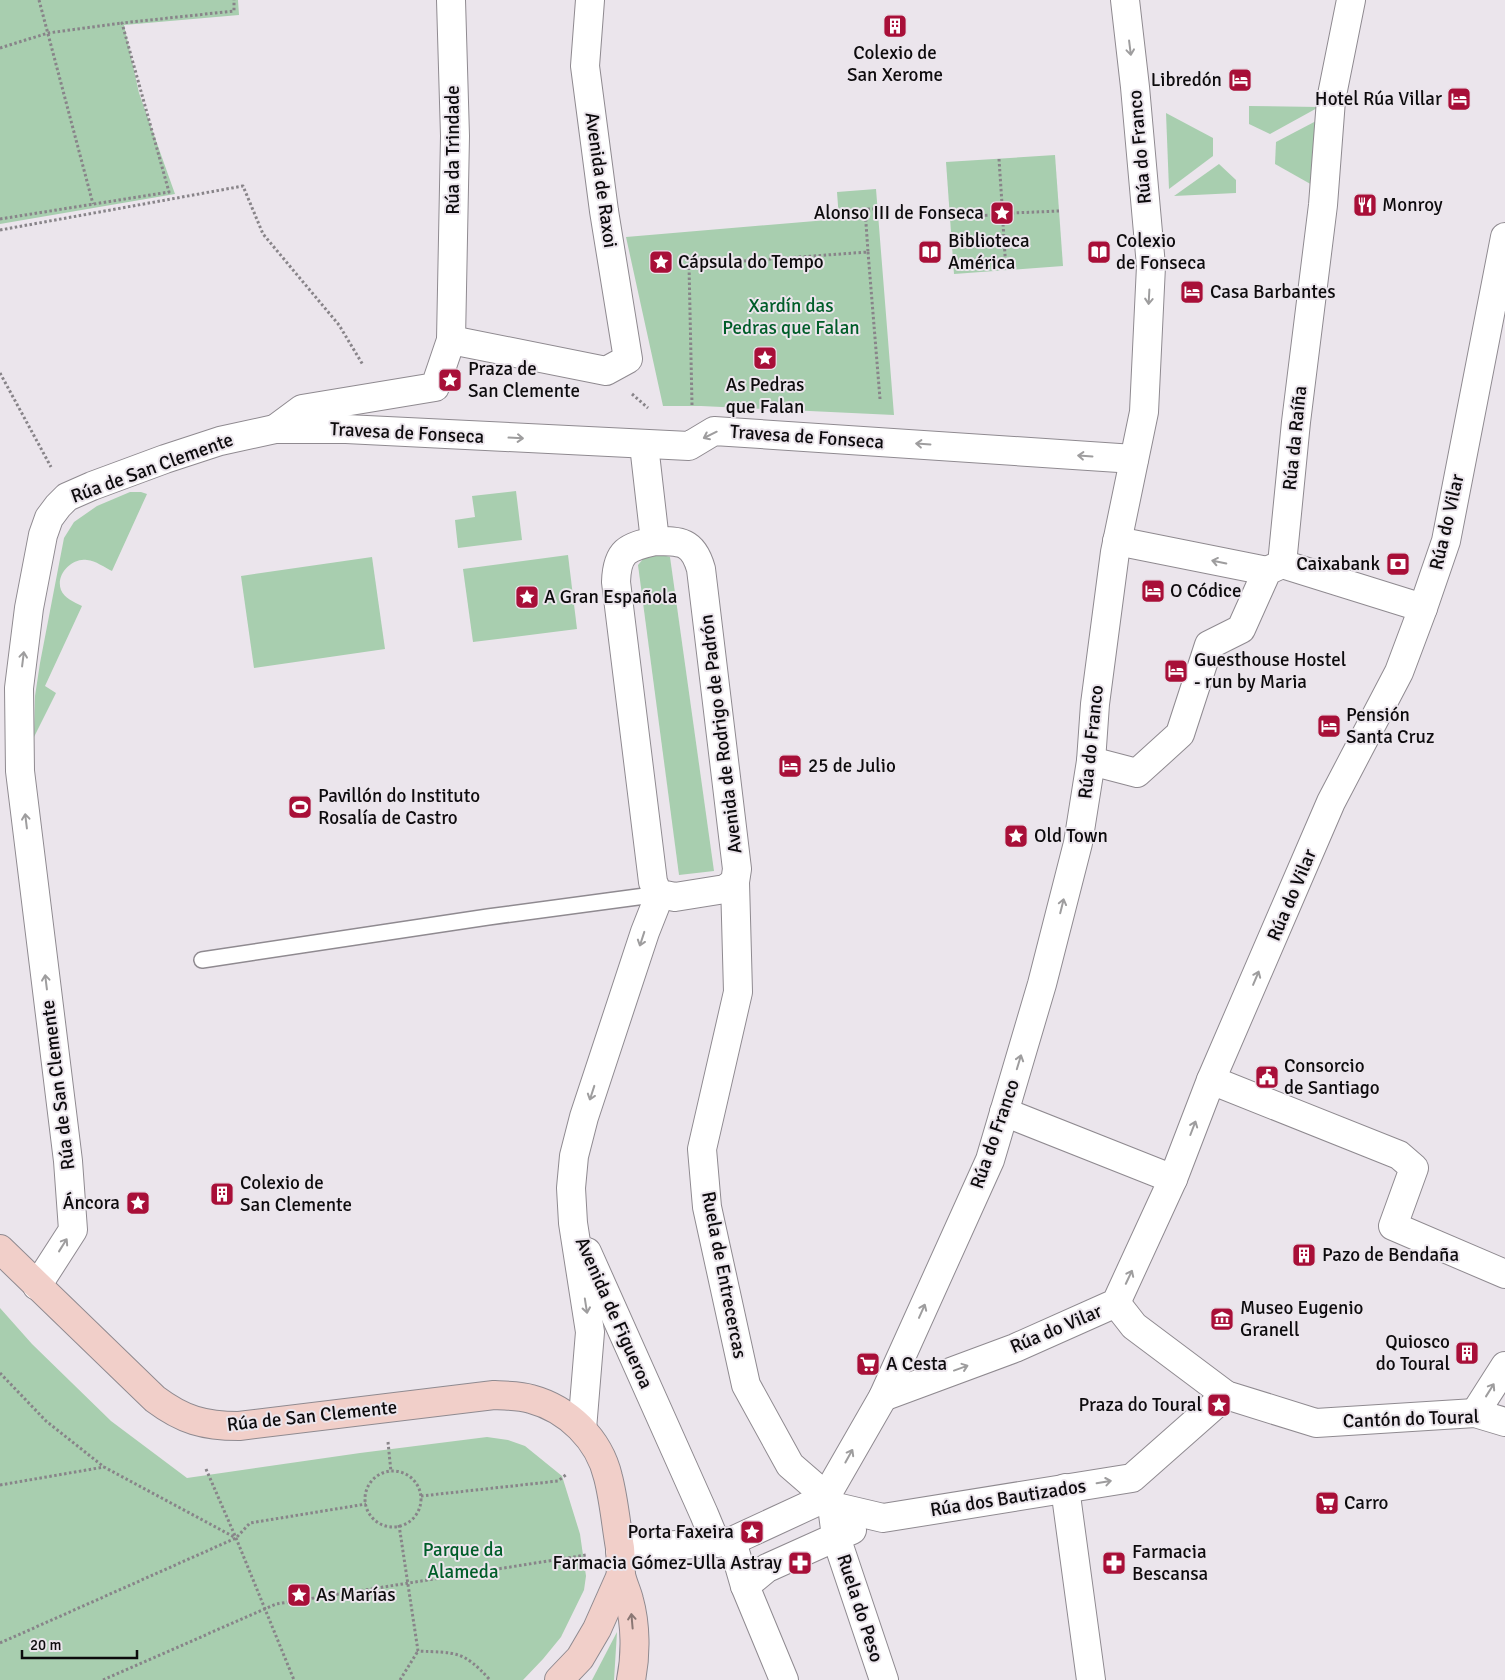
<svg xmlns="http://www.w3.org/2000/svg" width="1505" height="1680" viewBox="0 0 1505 1680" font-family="Signika,sans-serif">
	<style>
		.green { fill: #a8ceaf }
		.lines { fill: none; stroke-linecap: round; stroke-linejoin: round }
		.lane-casing { stroke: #8f8a90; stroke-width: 18 }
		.street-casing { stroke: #8f8a90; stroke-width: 30 }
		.secondary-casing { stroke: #8f8a90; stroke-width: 30 }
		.path { stroke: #888489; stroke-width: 3; stroke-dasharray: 2.5 2.5; stroke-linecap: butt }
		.lane { stroke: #fff; stroke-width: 15 }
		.street { stroke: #fff; stroke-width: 28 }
		.secondary { stroke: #f1cfc9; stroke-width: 28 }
		.oneway { stroke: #9e9d9e }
		.oneway2 { stroke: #8a7774 }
		.labels { text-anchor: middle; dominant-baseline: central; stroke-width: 4; stroke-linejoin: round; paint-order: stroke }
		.poi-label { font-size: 19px; fill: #0d0b0d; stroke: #ebe5ec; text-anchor: start }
		.street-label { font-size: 19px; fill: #0d0b0d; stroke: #ebe5ec }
		.park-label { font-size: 19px; fill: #005d29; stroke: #ebe5ec }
	</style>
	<rect width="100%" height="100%" fill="#ebe5ec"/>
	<!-- green -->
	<g class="green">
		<polygon points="0,0 238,0 239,15 124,25 139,93 175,194 0,224"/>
		<polygon points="1249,106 1319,107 1270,134 1249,124"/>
		<polygon points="1166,113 1213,138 1213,156 1169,189"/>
		<polygon points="1318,120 1314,186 1275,164 1276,142"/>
		<polygon points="1055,155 1063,266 954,274 946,162"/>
		<polygon points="1219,164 1236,180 1236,193 1174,196"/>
		<polygon points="876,189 894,415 701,406 663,406 626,237 839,219 837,192"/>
		<polygon points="516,491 522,540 458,548 455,520 475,517 472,496"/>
		<path d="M130,492H141L147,494L112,571C104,567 96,561 87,560C73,557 55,574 61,590C64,598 74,602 82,606L45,686L56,693L34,737L35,696L40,663L64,538L74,522L97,506Z"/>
		<polygon points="658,554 670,557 714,871 679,875 638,565 644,558"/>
		<polygon points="568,555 577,629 473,642 463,569"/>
		<polygon points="372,557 385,649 254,668 241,576"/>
		<polygon points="0,1308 32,1344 111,1421 187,1478 360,1453 487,1437 508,1440 525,1446 562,1476 580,1534 586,1576 584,1590 561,1637 543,1659 523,1680 0,1680"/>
		<polygon points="617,1632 614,1680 592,1680"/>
	</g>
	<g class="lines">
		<!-- lane casing -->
		<g class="lane-casing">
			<polyline id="lane" points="202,960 488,917 660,894"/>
		</g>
		<!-- street casing -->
		<g class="street-casing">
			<g id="street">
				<polyline points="451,340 606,371 628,359 604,211 585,66 590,0"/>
				<polyline points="275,429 302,409 435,387 451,340 455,136 451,0"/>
				<polyline points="644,445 655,541"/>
				<path d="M655,541C681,541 693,541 701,569L737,869L735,882L725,889L675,897L660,894L656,889L653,882L616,582C617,551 627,547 655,541Z"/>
				<polyline points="1117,541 1267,571"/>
				<polyline points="1282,564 1423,608"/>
				<polyline points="1091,761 1137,773 1180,734 1209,645 1241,629 1267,571 1282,564 1296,422 1323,205 1331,100 1351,0"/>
				<polyline points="735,882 738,992 702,1149 707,1207 746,1385 790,1465 820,1491 832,1506 836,1537 767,1568 745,1586"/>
				<polyline points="1211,1080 1399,1155 1414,1168 1393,1226 1505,1274"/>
				<polyline points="1004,1112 1173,1179"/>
				<polyline points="587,1252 704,1514 716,1543"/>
				<polyline points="37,1286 73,1230 68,1161 20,771 19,688 29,608 43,535 49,518 58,506 67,497 92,486 165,459 220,441 275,429 346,429 689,446 714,431 1134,459"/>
				<polyline points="1116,1303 1134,1326 1226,1395 1316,1423 1475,1413 1505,1422"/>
				<polyline points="883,1397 1015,1348 1116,1303 1173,1179 1211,1080 1331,802 1399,672 1423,608 1446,541 1505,237"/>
				<polyline points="1475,1413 1505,1366"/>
				<polyline points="582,1429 590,1332 573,1223 571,1188 574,1156 584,1117 645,932 660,894"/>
				<polyline points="1065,1488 1091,1680"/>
				<polyline points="832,1506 883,1518 1132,1478 1226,1395"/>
				<polyline points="852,1530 836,1537 884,1680"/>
				<polyline points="732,1541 745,1586 784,1680"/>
				<polyline points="620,1551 657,1546 716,1543 732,1541 825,1498 883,1397 990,1160 1042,984 1078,843 1091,761 1095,704 1115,552 1144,412 1151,266 1135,87 1125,0"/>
			</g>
		</g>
		<!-- secondary casing -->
		<g class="secondary-casing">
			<g id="secondary">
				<path d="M0,1249L155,1399C183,1420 204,1426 239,1426L494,1395C506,1396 519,1395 531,1399C568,1409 599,1439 608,1477C614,1500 616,1525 620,1548C621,1557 620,1566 621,1575C623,1584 627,1592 629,1600C636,1625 636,1655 631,1680"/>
				<polyline points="559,1680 580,1658 597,1629 621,1575"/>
			</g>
		</g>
		<!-- path -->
		<g class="path">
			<polyline points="39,0 93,204"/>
			<polyline points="0,48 48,33 122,23"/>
			<polyline points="999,159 1002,204"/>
			<polyline points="1012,213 1003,224 993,215 1002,204 1012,213 1059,211"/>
			<polyline points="950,217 993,215"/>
			<polyline points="0,219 169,192 122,23 234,11 234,0"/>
			<polyline points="1003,224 1006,270"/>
			<polyline points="0,230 243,186 263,234 339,325 363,365"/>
			<polyline points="868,252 880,399"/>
			<polyline points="0,373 51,467"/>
			<polyline points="632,394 648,408"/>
			<polyline points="692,405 689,265 868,252 865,209 877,209"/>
			<polyline points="0,1373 46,1421 104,1467 236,1538"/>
			<polyline points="388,1442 391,1472"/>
			<polyline points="206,1469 236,1538 294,1680"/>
			<circle cx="393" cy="1499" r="28"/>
			<polyline points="0,1485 104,1467"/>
			<polyline points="421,1496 558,1481 567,1474"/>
			<path d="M399,1525L418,1651C456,1653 463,1650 490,1680"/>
			<polyline points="0,1643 236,1538 250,1523 366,1504"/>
			<polyline points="103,1680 276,1604 586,1555"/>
			<polyline points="400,1680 418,1651"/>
		</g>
		<!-- lane -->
		<use href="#lane" class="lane"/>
		<!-- street -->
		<use href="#street" class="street"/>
		<!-- secondary -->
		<use href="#secondary" class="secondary"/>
	</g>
	<!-- one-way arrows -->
	<defs><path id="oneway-shaft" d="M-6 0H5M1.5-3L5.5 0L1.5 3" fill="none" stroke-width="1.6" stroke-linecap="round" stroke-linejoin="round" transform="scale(1.25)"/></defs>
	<g class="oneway">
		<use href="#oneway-shaft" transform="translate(1130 48) rotate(83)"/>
		<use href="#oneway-shaft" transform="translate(1149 297) rotate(93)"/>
		<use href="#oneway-shaft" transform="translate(710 435) rotate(154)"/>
		<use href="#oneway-shaft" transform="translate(516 438) rotate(3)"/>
		<use href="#oneway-shaft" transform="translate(923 444) rotate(-176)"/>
		<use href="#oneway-shaft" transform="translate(1085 456) rotate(-176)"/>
		<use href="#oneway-shaft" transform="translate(1219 562) rotate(-168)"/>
		<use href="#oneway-shaft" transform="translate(23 659) rotate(-83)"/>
		<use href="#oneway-shaft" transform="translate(26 821) rotate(-97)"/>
		<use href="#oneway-shaft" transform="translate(1062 906) rotate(-76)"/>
		<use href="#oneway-shaft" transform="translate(642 939) rotate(108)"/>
		<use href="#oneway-shaft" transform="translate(1256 978) rotate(-67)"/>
		<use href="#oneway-shaft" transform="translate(46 982) rotate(-97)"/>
		<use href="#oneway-shaft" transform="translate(1019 1062) rotate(-73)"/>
		<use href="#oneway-shaft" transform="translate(592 1093) rotate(108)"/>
		<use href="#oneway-shaft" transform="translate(1193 1128) rotate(-69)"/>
		<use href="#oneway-shaft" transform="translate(63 1245) rotate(-58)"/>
		<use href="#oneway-shaft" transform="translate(1129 1277) rotate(-65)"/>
		<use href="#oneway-shaft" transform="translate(586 1306) rotate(81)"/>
		<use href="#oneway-shaft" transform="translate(922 1311) rotate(-66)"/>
		<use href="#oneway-shaft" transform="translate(961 1368) rotate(-20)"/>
		<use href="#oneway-shaft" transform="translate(1490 1390) rotate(-58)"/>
		<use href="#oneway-shaft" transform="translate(849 1456) rotate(-61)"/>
		<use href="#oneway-shaft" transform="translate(1104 1482) rotate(-9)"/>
	</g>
	<use class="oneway2" href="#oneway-shaft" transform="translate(632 1621) rotate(-95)"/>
	<!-- icons -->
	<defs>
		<g id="building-square" transform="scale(1.25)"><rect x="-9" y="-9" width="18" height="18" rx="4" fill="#a80f38" stroke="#ebe5ec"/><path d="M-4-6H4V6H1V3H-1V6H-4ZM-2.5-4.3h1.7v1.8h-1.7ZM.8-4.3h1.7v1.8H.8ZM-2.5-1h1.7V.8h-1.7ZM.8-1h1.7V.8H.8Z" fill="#fff"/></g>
		<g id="hotel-square" transform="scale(1.25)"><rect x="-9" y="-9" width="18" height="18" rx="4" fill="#a80f38" stroke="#ebe5ec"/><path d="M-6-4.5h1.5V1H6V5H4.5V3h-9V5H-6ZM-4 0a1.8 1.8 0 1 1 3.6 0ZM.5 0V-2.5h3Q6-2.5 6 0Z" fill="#fff"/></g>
		<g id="restaurant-square" transform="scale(1.25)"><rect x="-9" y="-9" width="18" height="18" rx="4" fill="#a80f38" stroke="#ebe5ec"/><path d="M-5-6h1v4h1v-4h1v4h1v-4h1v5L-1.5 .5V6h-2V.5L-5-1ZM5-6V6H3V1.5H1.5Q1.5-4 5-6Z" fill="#fff"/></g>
		<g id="sight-square" transform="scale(1.25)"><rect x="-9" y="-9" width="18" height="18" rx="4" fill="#a80f38" stroke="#ebe5ec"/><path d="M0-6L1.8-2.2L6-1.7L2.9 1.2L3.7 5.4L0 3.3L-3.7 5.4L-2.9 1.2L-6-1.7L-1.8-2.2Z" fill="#fff"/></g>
		<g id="library-square" transform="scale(1.25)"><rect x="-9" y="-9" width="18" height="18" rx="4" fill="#a80f38" stroke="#ebe5ec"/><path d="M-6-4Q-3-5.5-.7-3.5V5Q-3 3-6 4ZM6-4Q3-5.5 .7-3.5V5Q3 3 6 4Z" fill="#fff"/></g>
		<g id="bank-square" transform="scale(1.25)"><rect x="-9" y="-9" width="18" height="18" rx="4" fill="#a80f38" stroke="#ebe5ec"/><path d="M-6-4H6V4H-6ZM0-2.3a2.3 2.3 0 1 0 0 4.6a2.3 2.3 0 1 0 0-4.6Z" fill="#fff"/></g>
		<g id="stadium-square" transform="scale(1.25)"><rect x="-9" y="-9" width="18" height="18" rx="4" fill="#a80f38" stroke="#ebe5ec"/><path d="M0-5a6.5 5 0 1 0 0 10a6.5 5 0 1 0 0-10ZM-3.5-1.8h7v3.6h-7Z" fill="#fff"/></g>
		<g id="civic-square" transform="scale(1.25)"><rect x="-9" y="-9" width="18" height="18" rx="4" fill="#a80f38" stroke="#ebe5ec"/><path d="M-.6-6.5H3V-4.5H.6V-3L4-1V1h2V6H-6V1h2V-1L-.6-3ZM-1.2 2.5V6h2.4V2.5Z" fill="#fff"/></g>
		<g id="museum-square" transform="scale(1.25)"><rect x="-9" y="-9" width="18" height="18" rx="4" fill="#a80f38" stroke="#ebe5ec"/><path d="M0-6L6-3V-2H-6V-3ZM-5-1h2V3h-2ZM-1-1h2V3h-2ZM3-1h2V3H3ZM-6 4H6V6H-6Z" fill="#fff"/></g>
		<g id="supermarket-square" transform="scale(1.25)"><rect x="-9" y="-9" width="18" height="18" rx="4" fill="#a80f38" stroke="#ebe5ec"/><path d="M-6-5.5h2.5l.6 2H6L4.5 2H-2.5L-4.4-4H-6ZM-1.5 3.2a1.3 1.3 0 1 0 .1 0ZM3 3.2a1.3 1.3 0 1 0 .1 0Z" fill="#fff"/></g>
		<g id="pharmacy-square" transform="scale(1.25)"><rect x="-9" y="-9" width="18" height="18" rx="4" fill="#a80f38" stroke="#ebe5ec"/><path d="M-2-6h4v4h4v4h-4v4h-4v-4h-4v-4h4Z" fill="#fff"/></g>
	</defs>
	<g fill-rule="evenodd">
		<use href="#building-square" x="895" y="26"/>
		<use href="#hotel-square" x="1240" y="80"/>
		<use href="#hotel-square" x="1459" y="99"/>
		<use href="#restaurant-square" x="1365" y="205"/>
		<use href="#sight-square" x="1002" y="213"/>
		<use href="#library-square" x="930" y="252"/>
		<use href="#library-square" x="1099" y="252"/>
		<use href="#sight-square" x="661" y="262"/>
		<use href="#hotel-square" x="1192" y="292"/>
		<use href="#sight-square" x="765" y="358"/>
		<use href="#sight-square" x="450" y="380"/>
		<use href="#bank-square" x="1398" y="564"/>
		<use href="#hotel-square" x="1153" y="591"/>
		<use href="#sight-square" x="527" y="597"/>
		<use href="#hotel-square" x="1176" y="671"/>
		<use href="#hotel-square" x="1329" y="726"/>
		<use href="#hotel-square" x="790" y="766"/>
		<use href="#stadium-square" x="300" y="807"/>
		<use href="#sight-square" x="1016" y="836"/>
		<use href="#civic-square" x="1267" y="1077"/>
		<use href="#building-square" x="222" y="1194"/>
		<use href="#sight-square" x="138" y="1203"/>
		<use href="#building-square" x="1304" y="1255"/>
		<use href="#museum-square" x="1222" y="1319"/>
		<use href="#building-square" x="1467" y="1353"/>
		<use href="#supermarket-square" x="868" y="1364"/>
		<use href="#sight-square" x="1219" y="1405"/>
		<use href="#supermarket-square" x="1327" y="1503"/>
		<use href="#sight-square" x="752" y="1532"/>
		<use href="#pharmacy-square" x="800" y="1563"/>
		<use href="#pharmacy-square" x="1114" y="1563"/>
		<use href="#sight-square" x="299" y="1595"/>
	</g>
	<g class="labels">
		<!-- poi labels -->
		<g class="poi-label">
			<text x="895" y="53" text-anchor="middle">Colexio de<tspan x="895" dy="22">San Xerome</tspan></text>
			<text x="1222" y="80" text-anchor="end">Libredón</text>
			<text x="1442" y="99" text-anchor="end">Hotel Rúa Villar</text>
			<text x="1382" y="205">Monroy</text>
			<text x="984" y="213" text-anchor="end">Alonso III de Fonseca</text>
			<text x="948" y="241">Biblioteca<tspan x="948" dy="22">América</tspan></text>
			<text x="1116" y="241">Colexio<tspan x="1116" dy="22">de Fonseca</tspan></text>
			<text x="678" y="262">Cápsula do Tempo</text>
			<text x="1210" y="292">Casa Barbantes</text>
			<text x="468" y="369">Praza de<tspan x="468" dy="22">San Clemente</tspan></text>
			<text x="765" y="385" text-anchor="middle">As Pedras<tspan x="765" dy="22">que Falan</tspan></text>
			<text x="1380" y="564" text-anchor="end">Caixabank</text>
			<text x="1170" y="591">O Códice</text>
			<text x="544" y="597">A Gran Española</text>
			<text x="1194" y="660">Guesthouse Hostel<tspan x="1194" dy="22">- run by Maria</tspan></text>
			<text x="1346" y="715">Pensión<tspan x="1346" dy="22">Santa Cruz</tspan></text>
			<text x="808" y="766">25 de Julio</text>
			<text x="318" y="796">Pavillón do Instituto<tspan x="318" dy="22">Rosalía de Castro</tspan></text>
			<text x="1034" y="836">Old Town</text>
			<text x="1284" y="1066">Consorcio<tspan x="1284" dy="22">de Santiago</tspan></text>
			<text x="240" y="1183">Colexio de<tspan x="240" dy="22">San Clemente</tspan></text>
			<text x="120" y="1203" text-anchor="end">Áncora</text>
			<text x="1322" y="1255">Pazo de Bendaña</text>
			<text x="1240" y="1308">Museo Eugenio<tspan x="1240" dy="22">Granell</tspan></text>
			<text x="1450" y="1342" text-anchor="end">Quiosco<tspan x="1450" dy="22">do Toural</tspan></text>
			<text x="886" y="1364">A Cesta</text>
			<text x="1202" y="1405" text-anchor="end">Praza do Toural</text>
			<text x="1344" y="1503">Carro</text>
			<text x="734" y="1532" text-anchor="end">Porta Faxeira</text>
			<text x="1132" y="1552">Farmacia<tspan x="1132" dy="22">Bescansa</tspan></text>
			<text x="782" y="1563" text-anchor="end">Farmacia Gómez-Ulla Astray</text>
			<text x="316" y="1595">As Marías</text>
		</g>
		<!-- street labels -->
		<g class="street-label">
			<text transform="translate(1140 147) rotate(-95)">Rúa do Franco</text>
			<text transform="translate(453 150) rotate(-90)">Rúa da Trindade</text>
			<text transform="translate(601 180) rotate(82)">Avenida de Raxoi</text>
			<text transform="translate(407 433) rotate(3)">Travesa de Fonseca</text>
			<text transform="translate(807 437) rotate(4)">Travesa de Fonseca</text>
			<text transform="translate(1295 438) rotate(-84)">Rúa da Raíña</text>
			<text transform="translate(152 468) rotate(-20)">Rúa de San Clemente</text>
			<text transform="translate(1447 522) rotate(-77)">Rúa do Vilar</text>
			<text transform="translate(721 734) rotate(-97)">Avenida de Rodrigo de Padrón</text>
			<text transform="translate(1091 742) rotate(-84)">Rúa do Franco</text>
			<text transform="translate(1292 895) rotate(-67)">Rúa do Vilar</text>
			<text transform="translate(58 1085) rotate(-97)">Rúa de San Clemente</text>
			<text transform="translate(995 1134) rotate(-71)">Rúa do Franco</text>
			<text transform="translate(724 1275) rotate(79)">Ruela de Entrecercas</text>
			<text transform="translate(614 1313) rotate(66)">Avenida de Figueroa</text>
			<text transform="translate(1056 1329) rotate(-23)">Rúa do Vilar</text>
			<text transform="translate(312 1416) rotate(-6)">Rúa de San Clemente</text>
			<text transform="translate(1411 1419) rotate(-2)">Cantón do Toural</text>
			<text transform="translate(1008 1498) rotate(-9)">Rúa dos Bautizados</text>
			<text transform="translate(860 1608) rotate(72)">Ruela do Peso</text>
		</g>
		<!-- park labels -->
		<g class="park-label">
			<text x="791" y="306">Xardín das<tspan x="791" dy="22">Pedras que Falan</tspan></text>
			<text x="463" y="1550">Parque da<tspan x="463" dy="22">Alameda</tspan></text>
		</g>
	</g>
	<!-- scale -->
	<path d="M22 1650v8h115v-8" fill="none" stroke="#0d0b0d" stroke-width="2.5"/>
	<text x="30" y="1650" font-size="15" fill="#0d0b0d" stroke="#ebe5ec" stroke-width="4" paint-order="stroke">20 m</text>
</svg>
